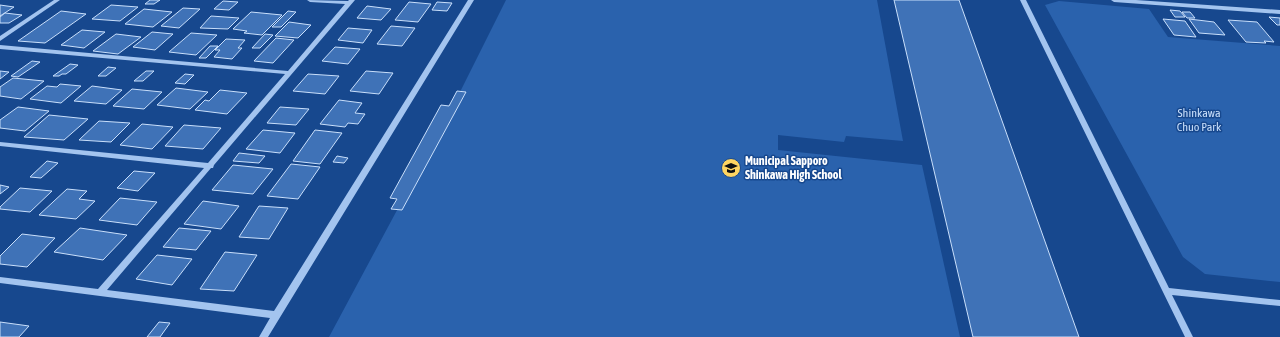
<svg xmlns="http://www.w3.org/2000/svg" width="1280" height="337" viewBox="0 0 1280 337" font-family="'Asap Condensed',sans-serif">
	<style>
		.green { fill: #2a62ad }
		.building { fill: #3f72b7; stroke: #c9dffb }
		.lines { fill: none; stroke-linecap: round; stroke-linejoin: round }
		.minor { fill: #a3c4ef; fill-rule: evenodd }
		.labels { text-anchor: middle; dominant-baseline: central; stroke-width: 3; stroke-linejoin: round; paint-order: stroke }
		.park-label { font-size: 12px; fill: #c9dffb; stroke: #17488e }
		.poi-label { font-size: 12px; font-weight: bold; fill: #fff; stroke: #17488e; text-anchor: start }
	</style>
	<rect width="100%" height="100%" fill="#17488e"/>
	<!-- green -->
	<g class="green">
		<polygon points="506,0 877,0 903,141 846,136 844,142 778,135 778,150 922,165 960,337 329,337 455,102"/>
		<polygon points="1059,1 1149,9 1168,37 1280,46 1280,282 1205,274 1183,257 1045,5"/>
	</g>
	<!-- building -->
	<g class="building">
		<polygon points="150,0 160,0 154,4 145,4"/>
		<polygon points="894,0 959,0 1079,337 973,337"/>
		<polygon points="223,1 238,2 229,10 214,9"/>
		<polygon points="409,2 431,4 418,22 395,20"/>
		<polygon points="437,2 452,3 447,11 432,10"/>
		<polygon points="0,5 14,7 0,16"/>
		<polygon points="111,5 138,7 120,21 92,19"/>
		<polygon points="367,6 391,9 381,20 357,18"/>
		<polygon points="183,8 200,9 179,28 161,26"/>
		<polygon points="144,9 172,12 153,27 125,24"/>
		<polygon points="1170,10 1180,11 1185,17 1175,17"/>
		<polygon points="61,11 86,14 45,43 18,41"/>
		<polygon points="288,11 296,12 281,27 272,27"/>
		<polygon points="251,12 282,15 262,35 244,33 247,31 233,29"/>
		<polygon points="1182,12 1190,12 1195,18 1187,18"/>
		<polygon points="5,13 22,15 9,23 0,23 0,17"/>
		<polygon points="211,16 239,18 228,29 200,28"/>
		<polygon points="1269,17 1280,18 1280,25 1277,25"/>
		<polygon points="1163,19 1185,21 1196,37 1174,35"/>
		<polygon points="1189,19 1214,22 1225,35 1199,33"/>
		<polygon points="1228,20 1257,22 1274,42 1264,41 1266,43 1246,42"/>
		<polygon points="289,22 311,25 298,38 275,36"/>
		<polygon points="391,26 415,28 402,46 377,44"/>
		<polygon points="348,28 372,30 363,43 338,40"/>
		<polygon points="82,30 105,32 84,48 61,45"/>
		<polygon points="152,32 173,34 155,50 133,47"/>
		<polygon points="191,33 217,35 196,55 169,52"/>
		<polygon points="116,34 141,37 118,54 93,51"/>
		<polygon points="265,34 273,35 260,48 252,48"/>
		<polygon points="276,38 294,40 273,63 254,61"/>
		<polygon points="226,39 245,40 238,48 242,48 232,59 214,57 220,50 215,50"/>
		<polygon points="210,46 218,46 206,58 199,58"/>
		<polygon points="335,47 360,49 348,64 322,61"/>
		<polygon points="32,61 40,62 18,77 11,76"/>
		<polygon points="70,64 78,65 66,74 62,74 59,76 53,76"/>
		<polygon points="108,67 116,68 106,76 98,76"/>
		<polygon points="0,71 9,72 0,79"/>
		<polygon points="146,71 154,71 143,81 134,81"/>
		<polygon points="366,71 393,73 379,94 350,91"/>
		<polygon points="185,74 194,75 185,84 175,83"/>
		<polygon points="308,74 339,76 325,94 293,91"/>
		<polygon points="13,78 44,81 21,99 0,96 0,87"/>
		<polygon points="60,84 81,86 61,103 30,99 47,86 57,87"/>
		<polygon points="92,86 122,90 106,104 74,101"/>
		<polygon points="176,88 208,92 190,109 157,105"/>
		<polygon points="132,89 162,92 144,109 113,106"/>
		<polygon points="220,90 247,93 227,114 195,110 205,100 209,101"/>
		<polygon points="457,91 466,92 402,210 391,209 397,199 390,198 441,105 449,106"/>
		<polygon points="339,100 362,103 355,113 365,114 358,124 348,123 345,127 320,124"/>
		<polygon points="18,107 49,111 25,131 0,128 0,120"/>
		<polygon points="280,107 309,109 296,125 267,123"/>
		<polygon points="49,115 88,119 64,140 24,137"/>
		<polygon points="99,121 130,123 111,142 79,140"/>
		<polygon points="142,124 173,127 152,149 120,145"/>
		<polygon points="184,125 221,128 203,149 165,146"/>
		<polygon points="263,130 295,133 280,153 246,149"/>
		<polygon points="315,130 342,133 320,164 293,161"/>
		<polygon points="239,153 265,156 259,163 233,161"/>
		<polygon points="337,156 348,158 344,163 333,162"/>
		<polygon points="47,161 58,163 41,178 30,177"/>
		<polygon points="291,164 320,167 298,199 267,196"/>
		<polygon points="233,165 273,169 253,194 212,190"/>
		<polygon points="134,171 155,173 138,191 117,188"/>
		<polygon points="0,185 9,187 0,194"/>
		<polygon points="20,188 52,191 30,212 0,209 0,207"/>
		<polygon points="67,189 87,191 79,199 95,201 76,219 39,215"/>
		<polygon points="120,198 157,202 137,225 99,220"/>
		<polygon points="203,201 239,206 221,229 184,224"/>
		<polygon points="259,206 288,208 269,239 239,237"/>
		<polygon points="80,228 127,235 103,260 54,252"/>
		<polygon points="179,228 211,231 196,250 163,247"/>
		<polygon points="22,234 55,238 27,267 0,264 0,256"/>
		<polygon points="225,252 257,255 234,291 200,289"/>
		<polygon points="157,255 192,259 172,285 136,279"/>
		<polygon points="0,322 29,326 19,337 0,337"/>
		<polygon points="159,322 170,323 160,337 147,337"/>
	</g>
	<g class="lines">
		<!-- minor -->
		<g class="minor">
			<polygon points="54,0 60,0 0,41 0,36"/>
			<polygon points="307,0 348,1 349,0 355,0 214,165 213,168 211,168 107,290 274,311 468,0 474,0 268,337 259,337 270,318 0,283 0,277 98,289 204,168 0,146 0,142 208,163 285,74 0,49 0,45 288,71 345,4 310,2"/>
			<polygon points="1020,0 1026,0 1169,288 1280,300 1280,306 1172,295 1193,337 1185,337"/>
			<polygon points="1111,0 1136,0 1280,10 1280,14 1114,2"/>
		</g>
	</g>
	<!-- icons -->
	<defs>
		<g id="school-disc" transform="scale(1)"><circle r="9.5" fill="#ffd561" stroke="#17488e"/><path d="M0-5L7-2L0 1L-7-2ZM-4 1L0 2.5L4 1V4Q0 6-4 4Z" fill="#111"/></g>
	</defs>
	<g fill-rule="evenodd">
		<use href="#school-disc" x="731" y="168"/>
	</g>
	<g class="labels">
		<!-- park labels -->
		<g class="park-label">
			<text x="1199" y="113">Shinkawa<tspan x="1199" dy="14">Chuo Park</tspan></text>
		</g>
		<!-- poi labels -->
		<g class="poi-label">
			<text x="745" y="161">Municipal Sapporo<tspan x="745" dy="14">Shinkawa High School</tspan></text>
		</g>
	</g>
</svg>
